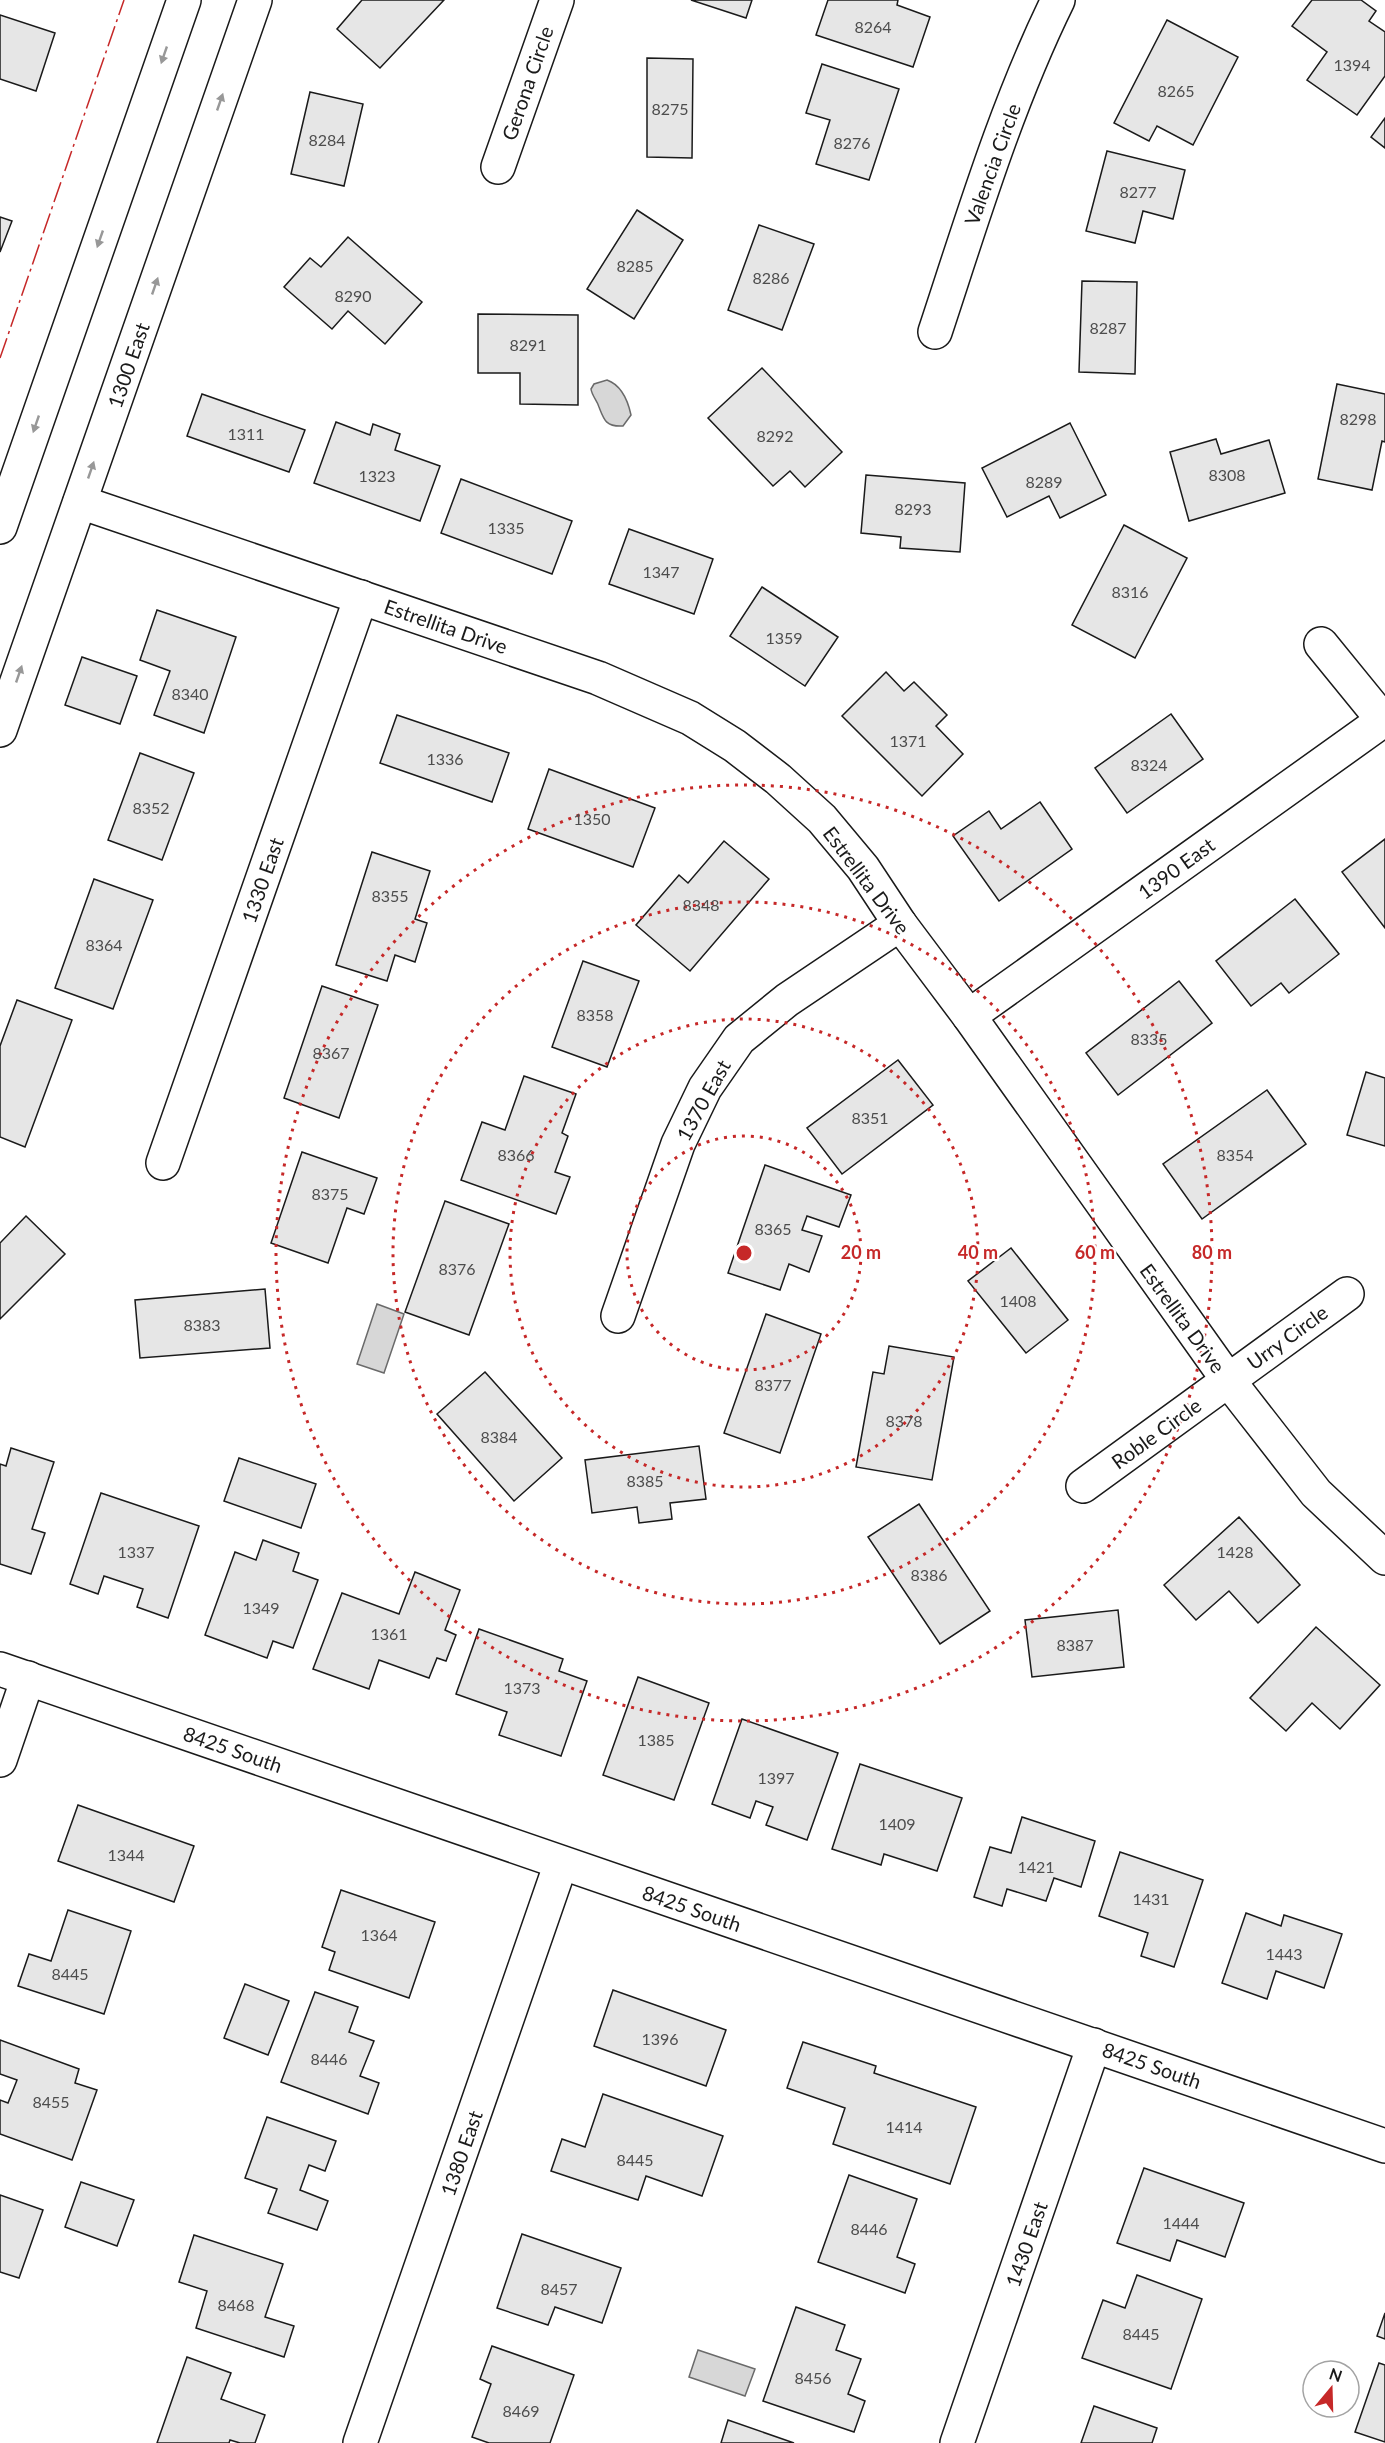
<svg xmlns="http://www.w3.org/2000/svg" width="1385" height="2443" viewBox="0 0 1385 2443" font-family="Lato,sans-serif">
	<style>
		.water { fill: #d7d7d7; stroke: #6a6a6a; stroke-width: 1.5 }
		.building { fill: #e6e6e6; stroke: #1a1a1a; stroke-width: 1.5 }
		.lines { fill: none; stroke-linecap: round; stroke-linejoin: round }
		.street-casing { stroke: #1a1a1a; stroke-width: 36 }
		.primary-casing { stroke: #1a1a1a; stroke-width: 36 }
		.street { stroke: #fff; stroke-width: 33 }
		.primary { stroke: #fff; stroke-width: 33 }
		.power { stroke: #c62828; stroke-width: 1.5; stroke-dasharray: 21 4.5 3 4.5; stroke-linecap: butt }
		.oneway { fill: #989898 }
		.ring { fill: none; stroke: #c62828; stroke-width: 3; stroke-dasharray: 3 6 }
		.labels { text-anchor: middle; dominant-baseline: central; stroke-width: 4.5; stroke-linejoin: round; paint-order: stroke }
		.number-label { font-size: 16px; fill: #4d4d4d }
		.street-label { font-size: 20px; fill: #1a1a1a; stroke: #fff }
		.centre { fill: #c62828; stroke: #fff; stroke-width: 3 }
		.ring-label { font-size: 18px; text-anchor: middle; font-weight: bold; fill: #c62828; stroke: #fff; stroke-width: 4.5; stroke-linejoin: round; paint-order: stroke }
	</style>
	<rect width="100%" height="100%" fill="#fff"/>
	<!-- water -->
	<g class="water">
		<path d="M607,380C621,385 628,401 631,415L623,426C606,427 604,420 599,407C597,400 592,396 591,389L594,384Z"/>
		<polygon points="377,1304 404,1314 384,1373 357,1364"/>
		<polygon points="698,2350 755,2369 745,2396 689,2377"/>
	</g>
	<!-- building -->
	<g class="building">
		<polygon points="362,0 444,0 380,68 337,29"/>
		<polygon points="691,0 752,0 746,18"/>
		<polygon points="828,0 898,0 897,5 930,17 913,67 816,35"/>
		<polygon points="1312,0 1361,0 1376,11 1369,21 1385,32 1385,76 1357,115 1307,80 1327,52 1292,26"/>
		<polygon points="0,15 55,33 36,91 0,79"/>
		<polygon points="1167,20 1238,57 1193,145 1157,126 1149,141 1114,123"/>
		<polygon points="647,58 693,59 692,158 647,157"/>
		<polygon points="822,64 899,89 869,180 816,164 830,120 806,113"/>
		<polygon points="310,92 363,104 344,186 291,174"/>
		<polygon points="1385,118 1385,148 1371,137"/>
		<polygon points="1107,151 1185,170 1173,219 1143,211 1135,243 1086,231"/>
		<polygon points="637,210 683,240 634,319 587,289"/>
		<polygon points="0,217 12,221 0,252"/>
		<polygon points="759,225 814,244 782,330 728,310"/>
		<polygon points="348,237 422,302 385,344 348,311 332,329 284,287 310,258 321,267"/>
		<polygon points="1082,281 1137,282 1135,374 1079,372"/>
		<polygon points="478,314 578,315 578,405 520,404 520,373 478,373"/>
		<polygon points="762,368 842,452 805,487 790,471 773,486 708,418"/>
		<polygon points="1337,384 1385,394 1385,442 1382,441 1372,490 1318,479"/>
		<polygon points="202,394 305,430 289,472 187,436"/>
		<polygon points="336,422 370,435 373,424 400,434 395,450 440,466 420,521 314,483"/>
		<polygon points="1070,423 1106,495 1060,518 1049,496 1007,517 982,468"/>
		<polygon points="1216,439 1221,454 1269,440 1285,493 1189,521 1170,452"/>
		<polygon points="866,475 965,483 960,552 900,548 901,537 861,533"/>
		<polygon points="461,479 572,521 552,574 441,533"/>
		<polygon points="1124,525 1187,558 1135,658 1072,625"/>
		<polygon points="629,529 713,559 694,614 609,584"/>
		<polygon points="762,587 838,637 805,686 730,636"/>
		<polygon points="157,610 236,637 204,733 154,715 170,671 140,660"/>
		<polygon points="82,657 137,676 120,724 65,705"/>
		<polygon points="886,672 904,691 914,682 947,715 936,726 963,754 922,796 842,716"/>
		<polygon points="1171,714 1203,759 1127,813 1095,768"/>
		<polygon points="397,715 509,753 492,802 380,763"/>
		<polygon points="140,753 194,773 162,860 108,840"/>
		<polygon points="549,769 655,808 633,867 528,829"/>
		<polygon points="1040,802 1072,849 999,901 953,836 989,811 1001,829"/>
		<polygon points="1385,839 1385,928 1342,872"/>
		<polygon points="724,841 769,879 690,971 636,925 679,875 688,883"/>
		<polygon points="372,852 430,871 415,919 427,923 415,962 395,955 387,981 336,965"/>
		<polygon points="94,879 153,900 113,1009 55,988"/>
		<polygon points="1295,899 1339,954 1289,993 1281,983 1251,1006 1216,961"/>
		<polygon points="583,961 639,981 607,1067 552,1047"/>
		<polygon points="1179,981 1212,1023 1118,1095 1086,1053"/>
		<polygon points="322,986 378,1005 339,1118 284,1098"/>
		<polygon points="17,1000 72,1020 25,1147 0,1137 0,1046"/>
		<polygon points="898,1060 933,1105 842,1174 807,1128"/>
		<polygon points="1366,1072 1385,1078 1385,1146 1347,1135"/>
		<polygon points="524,1076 576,1094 562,1133 568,1136 555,1172 570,1177 556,1214 461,1180 482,1122 505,1130"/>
		<polygon points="1267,1090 1306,1144 1202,1219 1163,1164"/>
		<polygon points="302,1152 377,1178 364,1214 347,1208 328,1263 271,1243"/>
		<polygon points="765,1165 851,1195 839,1227 807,1216 802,1230 822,1236 809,1272 789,1264 780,1290 728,1273"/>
		<polygon points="445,1201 509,1224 469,1335 405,1312"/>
		<polygon points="26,1216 65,1254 0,1319 0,1243"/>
		<polygon points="1011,1248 1068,1320 1026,1353 968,1281"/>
		<polygon points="265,1289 270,1348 140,1358 135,1300"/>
		<polygon points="766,1314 821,1334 780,1453 724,1433"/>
		<polygon points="889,1346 954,1357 932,1480 856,1467 873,1372 884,1374"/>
		<polygon points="485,1372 562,1458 514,1501 437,1414"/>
		<polygon points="699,1446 706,1499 670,1503 672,1519 639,1523 637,1507 592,1513 585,1460"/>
		<polygon points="11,1448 54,1462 32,1529 45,1533 31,1574 0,1564 0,1464 6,1466"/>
		<polygon points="239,1458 316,1484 301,1528 224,1501"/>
		<polygon points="101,1493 199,1526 168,1618 137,1607 143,1589 104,1576 98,1594 70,1584"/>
		<polygon points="919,1504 990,1611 940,1644 868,1537"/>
		<polygon points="1239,1517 1300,1585 1258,1623 1229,1591 1196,1620 1164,1585"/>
		<polygon points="263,1540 299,1553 293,1571 318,1580 293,1648 273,1641 267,1658 205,1635 235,1552 256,1560"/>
		<polygon points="415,1572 460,1590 445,1630 456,1635 446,1661 437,1658 429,1678 379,1660 369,1689 313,1669 342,1593 399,1614"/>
		<polygon points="1118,1610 1124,1667 1032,1677 1025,1620"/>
		<polygon points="1316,1627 1380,1685 1340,1729 1312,1703 1286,1731 1250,1698"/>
		<polygon points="479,1629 563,1659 559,1671 587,1681 561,1756 499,1735 507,1712 456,1694"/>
		<polygon points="638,1677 709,1703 674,1800 603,1775"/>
		<polygon points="742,1719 838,1753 807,1840 766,1825 773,1807 756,1801 750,1818 712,1804"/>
		<polygon points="860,1764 962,1798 937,1871 884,1854 881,1865 832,1849"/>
		<polygon points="78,1805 194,1846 174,1902 58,1861"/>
		<polygon points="1022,1817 1095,1841 1081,1887 1054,1878 1046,1901 1007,1889 1002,1906 974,1897 990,1847 1011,1853"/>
		<polygon points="1120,1852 1203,1880 1174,1967 1141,1956 1148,1933 1099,1916"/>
		<polygon points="341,1890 435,1922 409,1998 329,1970 335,1952 322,1947"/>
		<polygon points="68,1910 131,1931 104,2014 18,1986 29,1954 51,1961"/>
		<polygon points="1246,1913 1281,1926 1284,1915 1342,1934 1324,1988 1276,1971 1267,1999 1222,1983"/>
		<polygon points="245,1984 289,2001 268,2055 224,2038"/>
		<polygon points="613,1990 726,2030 706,2086 594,2046"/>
		<polygon points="315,1992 358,2007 349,2032 374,2041 360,2076 379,2083 368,2114 281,2082"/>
		<polygon points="0,2040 79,2069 75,2083 97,2090 72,2160 0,2134 0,2100 8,2103 17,2080 0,2074"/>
		<polygon points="803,2042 876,2066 874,2073 976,2107 950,2184 833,2144 845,2108 787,2088"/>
		<polygon points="603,2094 723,2136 702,2196 646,2176 638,2200 551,2171 562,2139 585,2147"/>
		<polygon points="267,2117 336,2141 325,2171 309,2165 300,2190 328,2201 317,2230 268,2213 277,2189 245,2178"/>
		<polygon points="1144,2168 1244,2203 1225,2257 1177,2240 1170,2261 1117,2243"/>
		<polygon points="849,2175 917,2199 897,2257 915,2264 905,2293 818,2262"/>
		<polygon points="81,2182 134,2200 117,2246 65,2227"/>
		<polygon points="0,2195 43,2210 19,2278 0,2272"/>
		<polygon points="522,2234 621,2268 602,2323 555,2307 548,2325 497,2308"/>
		<polygon points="194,2235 283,2264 265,2317 294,2326 284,2357 196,2328 207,2291 179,2282"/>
		<polygon points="1137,2275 1202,2299 1171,2389 1082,2358 1103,2300 1125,2308"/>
		<polygon points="796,2307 845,2325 836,2350 861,2359 848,2394 865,2401 854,2432 763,2401"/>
		<polygon points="1385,2313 1385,2339 1377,2336"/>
		<polygon points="492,2346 574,2375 550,2443 489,2443 472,2437 491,2384 480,2379"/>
		<polygon points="187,2357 231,2373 221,2399 265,2415 255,2443 240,2443 230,2440 229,2443 157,2443"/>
		<polygon points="1379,2363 1385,2365 1385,2442 1355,2432"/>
		<polygon points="1094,2406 1157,2428 1152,2443 1081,2443"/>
		<polygon points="728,2420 794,2443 721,2443"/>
	</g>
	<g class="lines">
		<!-- street casing -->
		<g class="street-casing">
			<g id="street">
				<polyline points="498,167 557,0"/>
				<path d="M935,332C972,220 1006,106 1058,0"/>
				<polyline points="80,502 598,678 690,718 735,746 778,779 822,819 863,868 900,924 969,1016 1228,1380 1316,1493 1385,1558"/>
				<polyline points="1321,644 1383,720"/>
				<polyline points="969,1016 1385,719"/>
				<polyline points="163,1163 361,597"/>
				<polyline points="618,1316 678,1144 705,1088 739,1039 787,1000 900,924"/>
				<polyline points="1083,1486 1347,1294"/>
				<polyline points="0,1669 1385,2146"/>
				<polyline points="0,1760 28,1678"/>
				<polyline points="360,2443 561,1863"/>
				<polyline points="957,2443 1094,2045"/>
			</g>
		</g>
		<!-- primary casing -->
		<g class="primary-casing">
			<g id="primary">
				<polyline points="0,527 184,0"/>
				<polyline points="0,730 255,0"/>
			</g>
		</g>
		<!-- street -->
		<use href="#street" class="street"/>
		<!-- primary -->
		<use href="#primary" class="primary"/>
		<!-- power -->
		<polyline class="power" points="0,358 124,0"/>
	</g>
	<!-- one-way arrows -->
	<defs><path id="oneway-solid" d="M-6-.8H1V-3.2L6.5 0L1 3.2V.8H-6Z" transform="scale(1.5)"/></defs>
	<g class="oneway">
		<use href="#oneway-solid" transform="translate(164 55) rotate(109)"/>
		<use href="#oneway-solid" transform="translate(220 102) rotate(-71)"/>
		<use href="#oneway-solid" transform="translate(100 239) rotate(109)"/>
		<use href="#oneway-solid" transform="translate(155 286) rotate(-71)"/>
		<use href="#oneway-solid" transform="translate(36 424) rotate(109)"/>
		<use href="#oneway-solid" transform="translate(91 470) rotate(-71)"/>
		<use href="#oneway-solid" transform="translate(19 674) rotate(-71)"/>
	</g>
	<!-- distance rings -->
	<g class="ring">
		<circle cx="744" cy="1253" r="117"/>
		<circle cx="744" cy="1253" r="234"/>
		<circle cx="744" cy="1253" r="351"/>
		<circle cx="744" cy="1253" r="468"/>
	</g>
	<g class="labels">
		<!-- number labels -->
		<g class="number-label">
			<text x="873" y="26">8264</text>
			<text x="1352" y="64">1394</text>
			<text x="1176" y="90">8265</text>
			<text x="670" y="108">8275</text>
			<text x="327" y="139">8284</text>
			<text x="852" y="142">8276</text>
			<text x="1138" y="191">8277</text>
			<text x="635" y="265">8285</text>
			<text x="771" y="277">8286</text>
			<text x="353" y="295">8290</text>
			<text x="1108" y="327">8287</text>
			<text x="528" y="344">8291</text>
			<text x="1358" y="418">8298</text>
			<text x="246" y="433">1311</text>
			<text x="775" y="435">8292</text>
			<text x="1227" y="474">8308</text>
			<text x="377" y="475">1323</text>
			<text x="1044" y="481">8289</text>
			<text x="913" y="508">8293</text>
			<text x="506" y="527">1335</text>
			<text x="661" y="571">1347</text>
			<text x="1130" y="591">8316</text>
			<text x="784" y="637">1359</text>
			<text x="190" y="693">8340</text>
			<text x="908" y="740">1371</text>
			<text x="445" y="758">1336</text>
			<text x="1149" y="764">8324</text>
			<text x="151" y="807">8352</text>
			<text x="592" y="818">1350</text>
			<text x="390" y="895">8355</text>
			<text x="701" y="904">8348</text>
			<text x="104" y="944">8364</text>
			<text x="595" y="1014">8358</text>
			<text x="1149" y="1038">8335</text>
			<text x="331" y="1052">8367</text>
			<text x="870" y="1117">8351</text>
			<text x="516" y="1154">8366</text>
			<text x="1235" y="1154">8354</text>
			<text x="330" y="1193">8375</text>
			<text x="773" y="1228">8365</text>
			<text x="457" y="1268">8376</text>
			<text x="1018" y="1300">1408</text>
			<text x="202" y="1324">8383</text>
			<text x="773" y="1384">8377</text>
			<text x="904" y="1420">8378</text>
			<text x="499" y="1436">8384</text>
			<text x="645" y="1480">8385</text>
			<text x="136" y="1551">1337</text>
			<text x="1235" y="1551">1428</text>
			<text x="929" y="1574">8386</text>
			<text x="261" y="1607">1349</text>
			<text x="389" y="1633">1361</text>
			<text x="1075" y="1644">8387</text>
			<text x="522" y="1687">1373</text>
			<text x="656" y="1739">1385</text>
			<text x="776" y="1777">1397</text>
			<text x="897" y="1823">1409</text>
			<text x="126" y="1854">1344</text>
			<text x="1036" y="1866">1421</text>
			<text x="1151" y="1898">1431</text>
			<text x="379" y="1934">1364</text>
			<text x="1284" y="1953">1443</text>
			<text x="70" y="1973">8445</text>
			<text x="660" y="2038">1396</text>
			<text x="329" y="2058">8446</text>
			<text x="51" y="2101">8455</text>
			<text x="904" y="2126">1414</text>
			<text x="635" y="2159">8445</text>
			<text x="1181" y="2222">1444</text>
			<text x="869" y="2228">8446</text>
			<text x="559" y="2288">8457</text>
			<text x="236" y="2304">8468</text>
			<text x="1141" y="2333">8445</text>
			<text x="813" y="2377">8456</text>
			<text x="521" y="2410">8469</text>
		</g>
		<!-- street labels -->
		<g class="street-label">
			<text transform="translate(527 83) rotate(-71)">Gerona Circle</text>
			<text transform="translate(992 164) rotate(-70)">Valencia Circle</text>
			<text transform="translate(128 365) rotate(-71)">1300 East</text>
			<text transform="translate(446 626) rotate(19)">Estrellita Drive</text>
			<text transform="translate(1176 868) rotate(-36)">1390 East</text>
			<text transform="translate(262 880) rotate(-71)">1330 East</text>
			<text transform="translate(867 880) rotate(53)">Estrellita Drive</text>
			<text transform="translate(703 1100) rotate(-61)">1370 East</text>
			<text transform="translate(1183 1318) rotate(54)">Estrellita Drive</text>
			<text transform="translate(1287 1337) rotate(-36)">Urry Circle</text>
			<text transform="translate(1156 1433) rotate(-36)">Roble Circle</text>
			<text transform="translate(233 1749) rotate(19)">8425 South</text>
			<text transform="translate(692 1908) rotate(19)">8425 South</text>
			<text transform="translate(1152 2065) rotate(19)">8425 South</text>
			<text transform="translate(461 2153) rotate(-71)">1380 East</text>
			<text transform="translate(1026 2244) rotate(-71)">1430 East</text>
		</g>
	</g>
	<circle cx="744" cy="1253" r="9" class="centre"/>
	<g class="ring-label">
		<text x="861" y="1259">20 m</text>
		<text x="978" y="1259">40 m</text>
		<text x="1095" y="1259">60 m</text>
		<text x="1212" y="1259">80 m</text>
	</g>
	<!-- north arrow -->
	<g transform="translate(1331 2389) rotate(19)"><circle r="28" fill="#ffffff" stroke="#a3a3a3" stroke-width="1.5"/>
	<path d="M0-4.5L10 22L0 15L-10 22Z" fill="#c62828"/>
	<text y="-9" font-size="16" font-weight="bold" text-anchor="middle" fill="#1a1a1a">N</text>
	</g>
</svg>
